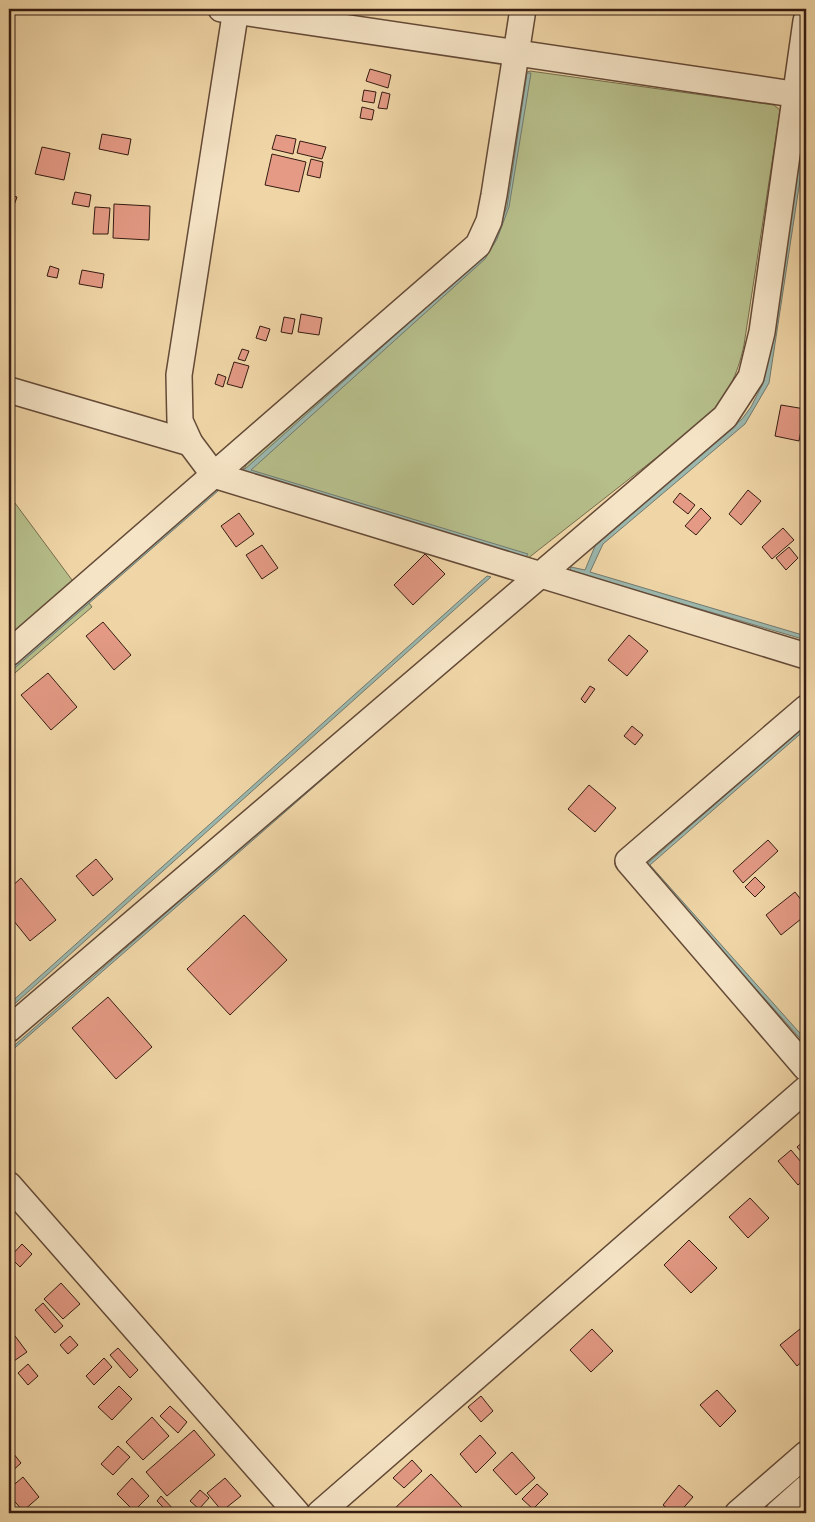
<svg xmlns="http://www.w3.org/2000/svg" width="815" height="1522" viewBox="0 0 815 1522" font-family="'EB Garamond',serif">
  <rect width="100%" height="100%" fill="#f0d6a7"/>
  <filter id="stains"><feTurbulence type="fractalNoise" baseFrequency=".004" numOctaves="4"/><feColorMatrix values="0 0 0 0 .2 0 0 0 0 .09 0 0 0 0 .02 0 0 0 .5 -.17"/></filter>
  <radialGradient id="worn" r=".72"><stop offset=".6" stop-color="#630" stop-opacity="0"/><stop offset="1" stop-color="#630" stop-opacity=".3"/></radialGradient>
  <!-- green -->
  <g fill="#b6be8a" stroke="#766d4e">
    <path d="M530,71L774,105L780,110L744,345C737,377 728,393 707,418L527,559L244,470L246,465L482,256L503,213L505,205L526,75L527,72Z"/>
    <path d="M9,495L92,607L9,678Z"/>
  </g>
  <!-- water -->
  <g fill="#9bb8ae" stroke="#727a70">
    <path d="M527,73H531L509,207L497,239L485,259L251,470L528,554L525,559L245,473L243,468L245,469L483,257L494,239L507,207Z"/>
    <path d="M806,115V141L769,383L745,424L603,544L590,572L806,636V640L570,571L571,567L585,570L595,546L742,419L751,407L764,381Z"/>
    <path d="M214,488L218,491L9,673V667Z"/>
    <path d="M487,576L491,577L9,1009V1004Z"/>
    <path d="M534,592L536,593L9,1053V1050Z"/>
    <path d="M806,725V729L650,865L806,1040V1045L647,867L649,862Z"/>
  </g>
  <!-- building -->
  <g fill="#e49a85" stroke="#351c12">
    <path d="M370,69L391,75L388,88L366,81Z"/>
    <path d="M364,90L376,92L374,103L362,101Z"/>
    <path d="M382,92L390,94L387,109L378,108Z"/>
    <path d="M362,107L374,110L372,120L360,118Z"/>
    <path d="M102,134L131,139L128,155L99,149Z"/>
    <path d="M276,135L296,139L293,154L272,149Z"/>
    <path d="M300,141L326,147L322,159L297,153Z"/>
    <path d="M42,147L70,153L64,180L35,174Z"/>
    <path d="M272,154L306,162L299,192L265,185Z"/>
    <path d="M311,159L323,162L320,178L307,175Z"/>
    <path d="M75,192L91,195L89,207L72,204Z"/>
    <path d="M9,194L17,197L9,219Z"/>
    <path d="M114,204L150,206L149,240L113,238Z"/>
    <path d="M95,207L110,208L108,234H93Z"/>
    <path d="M50,266L59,269L57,278L47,276Z"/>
    <path d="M82,270L104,274L102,288L79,284Z"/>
    <path d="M301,314L322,318L319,335L298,332Z"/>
    <path d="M284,317L295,319L292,334L281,332Z"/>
    <path d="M260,326L270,329L266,341L256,338Z"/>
    <path d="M242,349L249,351L245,361L238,359Z"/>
    <path d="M234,362L249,366L242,388L227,384Z"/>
    <path d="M218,374L226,377L223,387L215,384Z"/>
    <path d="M781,405L805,409L799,441L775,436Z"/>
    <path d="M748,490L761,501L741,525L729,514Z"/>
    <path d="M680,493L695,505L688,514L673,502Z"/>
    <path d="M701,508L711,518L696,535L685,526Z"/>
    <path d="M239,513L254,534L236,547L221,526Z"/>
    <path d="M783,528L794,540L772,559L762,547Z"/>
    <path d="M262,545L278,568L262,579L246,555Z"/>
    <path d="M789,547L798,558L786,570L776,558Z"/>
    <path d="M425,554L445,574L413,605L394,585Z"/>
    <path d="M103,622L131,655L114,670L86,636Z"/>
    <path d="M629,635L648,651L627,676L608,660Z"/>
    <path d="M48,673L77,707L51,730L21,695Z"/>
    <path d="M590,686L595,689L585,703L581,699Z"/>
    <path d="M632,726L643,735L635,745L624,736Z"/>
    <path d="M589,785L616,808L595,832L568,809Z"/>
    <path d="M768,840L778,851L743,883L733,871Z"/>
    <path d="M96,859L113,879L93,896L76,876Z"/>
    <path d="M755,877L765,887L755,897L745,887Z"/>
    <path d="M21,878L56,920L30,941L9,915V889Z"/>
    <path d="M795,892L806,906V915L781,935L766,915Z"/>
    <path d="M244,915L287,960L230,1015L187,969Z"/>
    <path d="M108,997L152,1047L116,1079L72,1028Z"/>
    <path d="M806,1139V1157L797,1147Z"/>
    <path d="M791,1150L806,1168V1178L798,1185L778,1161Z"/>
    <path d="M750,1198L769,1218L748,1238L729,1217Z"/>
    <path d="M689,1240L717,1268L691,1293L664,1265Z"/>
    <path d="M22,1244L32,1254L20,1267L10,1257Z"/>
    <path d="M61,1283L80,1304L63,1319L44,1299Z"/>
    <path d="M43,1303L63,1326L55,1333L35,1310Z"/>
    <path d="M592,1329L613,1351L591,1372L570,1350Z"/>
    <path d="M800,1329L806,1336V1358L797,1366L780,1345Z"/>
    <path d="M12,1332L27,1352L11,1363L9,1360V1334Z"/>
    <path d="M70,1336L78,1345L68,1354L60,1345Z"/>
    <path d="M118,1348L138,1370L130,1378L110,1355Z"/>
    <path d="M104,1358L112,1367L94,1385L86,1376Z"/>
    <path d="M28,1364L38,1376L28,1385L18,1373Z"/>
    <path d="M119,1386L132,1399L112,1420L98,1407Z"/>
    <path d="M717,1390L736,1411L720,1427L700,1405Z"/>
    <path d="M481,1396L493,1411L481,1422L468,1407Z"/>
    <path d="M170,1406L187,1422L178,1433L160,1416Z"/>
    <path d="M152,1417L169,1436L143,1460L126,1442Z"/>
    <path d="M194,1430L215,1455L167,1496L146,1472Z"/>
    <path d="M480,1435L496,1453L476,1473L460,1454Z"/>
    <path d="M118,1446L130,1457L113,1475L101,1464Z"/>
    <path d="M9,1448L21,1463L9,1474Z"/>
    <path d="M512,1452L535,1478L516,1495L493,1470Z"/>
    <path d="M412,1460L422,1471L404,1488L393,1478Z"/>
    <path d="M431,1474L462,1507L456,1513H397L393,1510Z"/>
    <path d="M23,1477L39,1497L23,1511L9,1495V1489Z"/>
    <path d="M132,1478L149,1496L134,1511L117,1494Z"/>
    <path d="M225,1478L241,1496L222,1511L207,1493Z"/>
    <path d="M537,1484L548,1494L533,1509L522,1499Z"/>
    <path d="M679,1485L693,1497L679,1513H673L663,1505Z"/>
    <path d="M200,1490L209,1498L199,1509L190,1501Z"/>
    <path d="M161,1496L177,1513H169L157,1501Z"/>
  </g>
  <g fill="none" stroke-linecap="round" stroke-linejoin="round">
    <defs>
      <g id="street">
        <path d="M221,9L806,96"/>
        <path d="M236,9L179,375L180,421L190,443L214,475L806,656"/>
        <path d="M9,390L190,443"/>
        <path d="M9,653L478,245L489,221L494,195L523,9"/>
        <path d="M806,708L628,861L806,1068"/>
        <path d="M9,1029L725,417L751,377L762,332L806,21"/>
        <path d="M9,1185L297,1513"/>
        <path d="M320,1513L806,1089"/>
        <path d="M738,1513L806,1454"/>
        <path d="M778,1513L806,1488"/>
      </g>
    </defs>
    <!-- street casing -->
    <use href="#street" stroke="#644a37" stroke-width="28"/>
    <!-- street -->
    <use href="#street" stroke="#f5e4c6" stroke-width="25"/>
  </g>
  <!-- margin -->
  <rect width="815" height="1522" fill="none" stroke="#f0d6a7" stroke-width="30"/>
  <rect x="10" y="10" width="795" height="1502" fill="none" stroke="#351c12" stroke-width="2.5"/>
  <rect x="15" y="15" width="785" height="1492" fill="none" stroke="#351c12"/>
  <rect width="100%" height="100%" filter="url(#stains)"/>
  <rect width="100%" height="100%" fill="url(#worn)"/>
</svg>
